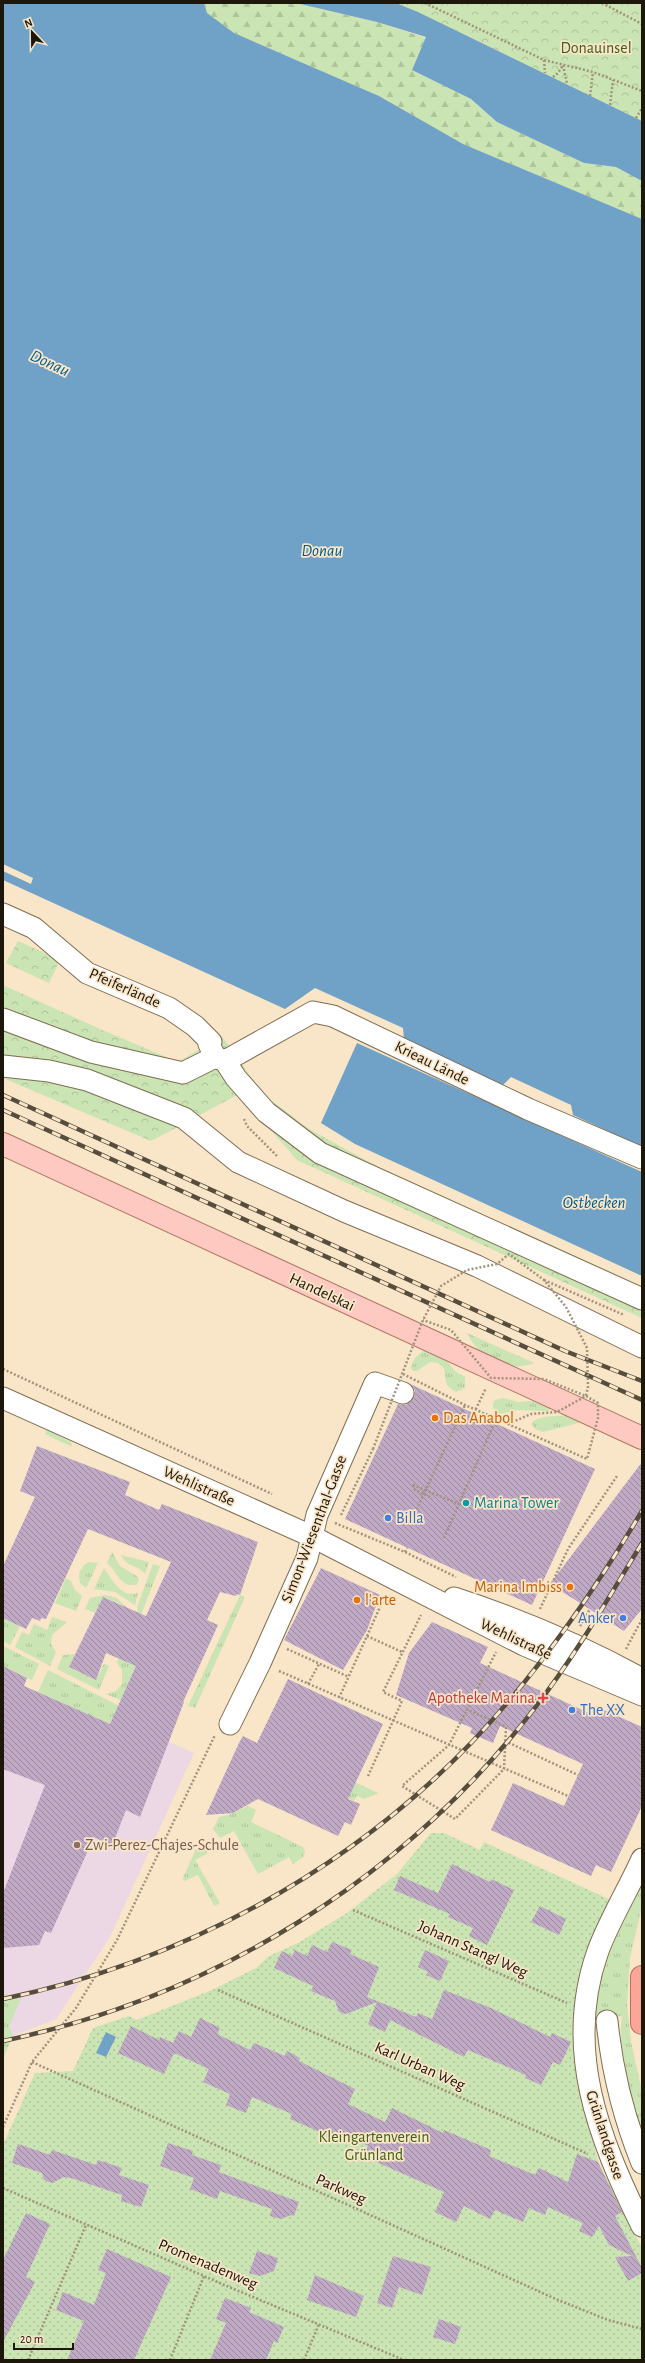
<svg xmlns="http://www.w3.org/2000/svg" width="645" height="2363" viewBox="0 0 645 2363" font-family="'Alegreya Sans',sans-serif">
  <defs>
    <pattern id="grass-tufts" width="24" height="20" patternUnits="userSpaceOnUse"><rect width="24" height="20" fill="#cae4b3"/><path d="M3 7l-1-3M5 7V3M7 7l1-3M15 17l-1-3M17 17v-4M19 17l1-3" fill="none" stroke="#adc399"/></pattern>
    <pattern id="forest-firs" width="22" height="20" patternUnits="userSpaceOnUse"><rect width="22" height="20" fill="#cae4b3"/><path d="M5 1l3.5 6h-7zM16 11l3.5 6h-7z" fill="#adc399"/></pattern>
    <pattern id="park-crowns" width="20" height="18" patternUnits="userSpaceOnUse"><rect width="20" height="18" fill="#cae4b3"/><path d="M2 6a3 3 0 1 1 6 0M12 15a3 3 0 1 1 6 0" fill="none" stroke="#adc399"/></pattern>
    <pattern id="garden-dots" width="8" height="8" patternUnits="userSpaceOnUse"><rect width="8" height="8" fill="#cae4b3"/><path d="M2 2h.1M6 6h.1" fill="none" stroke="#adc399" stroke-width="1.8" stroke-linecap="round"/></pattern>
    <pattern id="building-back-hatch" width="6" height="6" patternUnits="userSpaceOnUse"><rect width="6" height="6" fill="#bfa9c5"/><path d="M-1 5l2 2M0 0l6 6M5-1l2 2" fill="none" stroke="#9b899e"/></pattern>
  </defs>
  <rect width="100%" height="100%" fill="#f9e5c7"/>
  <!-- education -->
  <path fill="#ecd7e4" d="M24,1686L145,1742H169L194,1753L110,1937L56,2019L13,2036L3,2058V1719Z"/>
  <!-- grass -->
  <g fill="url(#grass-tufts)">
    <path d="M428,1327L436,1332L440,1352L455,1371L465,1377V1388L456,1392C444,1386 446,1380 444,1368L438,1363L430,1362L417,1371H413L411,1368L414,1359L424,1350V1330Z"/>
    <path d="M467,1333L534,1363C505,1374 480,1359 467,1333Z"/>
    <path d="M504,1398L518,1402L543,1400L552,1408L548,1411L518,1410L499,1414L493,1408V1403L495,1400Z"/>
    <path d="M572,1413L590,1420L543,1432L535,1429L532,1424L533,1421C546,1414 559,1418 572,1413Z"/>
    <path d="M47,1430L71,1442L72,1447L45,1434Z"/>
    <path d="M112,1552L120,1566L138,1577L139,1580L136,1585C118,1586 118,1572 107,1563Z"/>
    <path d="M121,1555L149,1562L145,1574C138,1564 128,1569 121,1555Z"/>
    <path d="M89,1562L98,1563L86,1588L80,1583L79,1573L84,1565Z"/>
    <path d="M153,1564L160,1566L134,1633L138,1614L137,1607Z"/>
    <path d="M104,1568C113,1580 120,1598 138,1593L135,1605L115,1592L94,1589Z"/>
    <path d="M66,1578L71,1581L75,1590L82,1596L76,1611L55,1603Z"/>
    <path d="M105,1595L117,1598L128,1609L116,1626L123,1605L103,1597L95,1613L85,1609L90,1598Z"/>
    <path d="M240,1595L245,1597L195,1708L188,1706Z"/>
    <path d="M52,1617L67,1622L52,1635L51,1644L56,1652L50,1666L15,1647L22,1632L29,1635L34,1624L47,1630Z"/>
    <path d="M3,1618L20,1626L10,1645L3,1641Z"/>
    <path d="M126,1640L147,1671L151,1713L106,1694L116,1691L122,1684V1670L117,1663Z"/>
    <path d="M3,1646L39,1664L32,1680L3,1666Z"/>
    <path d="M75,1654L69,1667L96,1680L104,1664L109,1666L99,1690L57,1669L63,1655Z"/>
    <path d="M48,1670L147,1720L139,1738L38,1692Z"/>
    <path d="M289,1752L378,1793L364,1799L357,1796L354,1801L338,1794Z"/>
    <path d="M248,1806L256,1810L251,1822L303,1847L305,1851L303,1857L293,1864L289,1857L258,1874L234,1831L220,1838L213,1829L219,1817L228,1815Z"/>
    <path d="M200,1847L205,1848L208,1853L195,1860L220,1903L214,1906L198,1875L184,1881L183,1878L196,1849Z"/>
    <path d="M642,1878V1906L630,1958L627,2004L631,2042L642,2092V2132C630,2103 617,2047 622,2016L594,2019L592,2005L608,1956Z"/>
    <path d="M3,1993L21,1999L9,2026L13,2036L3,2058Z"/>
  </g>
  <!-- forest -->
  <path fill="url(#forest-firs)" d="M204,3H296L377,22L426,38L412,70L471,99L497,122L584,163L616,167L642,181V219L463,144L379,96L234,33L207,13Z"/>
  <!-- park -->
  <g fill="url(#park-crowns)">
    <path d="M396,3H642V121L418,12Z"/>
    <path d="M18,941L60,960L49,983L6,963Z"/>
    <path d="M3,985L100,1029L178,1062L222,1036L263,1094L309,1129L382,1169L642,1286V1318L297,1160L239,1094L151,1141L3,1078Z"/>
  </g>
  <!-- garden -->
  <path fill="url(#garden-dots)" d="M431,1833H444L480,1850L484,1842L613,1901L576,2015L573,2052L598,2162L642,2248V2360H3V2145L35,2073L73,2071L93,2028L129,2016L137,2020L212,1990L256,1968L269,1956L298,1943L347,1913L397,1874Z"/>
  <!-- water -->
  <g fill="#70a2c7">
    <path d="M3,3H204L207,13L234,33L379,96L463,144L642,219V1147L573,1115L571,1105L511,1077L503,1085L404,1040L403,1028L315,988L285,1009L3,880Z"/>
    <path d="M296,3H396L418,12L642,121V181L616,167L584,163L497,122L471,99L412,70L426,37L377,22Z"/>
    <path d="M357,1043L642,1172V1276L355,1144L321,1123Z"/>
    <path d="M106,2032L116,2037L106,2057L96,2053Z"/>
  </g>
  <!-- pier -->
  <path fill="#f9e5c7" d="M3,864L33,878L31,884L3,871Z"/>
  <!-- building -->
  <g fill="url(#building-back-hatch)">
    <path d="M410,1384L595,1469L532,1605L345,1519L398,1404L406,1405L414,1397L415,1390Z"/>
    <path d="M37,1446L130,1482L125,1495L159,1510L162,1504L258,1542L240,1595L237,1594L236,1596L220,1592L207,1620L218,1625L183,1702H184L140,1817L126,1810L112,1846L94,1837L51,1933L45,1931L39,1945L3,1948V1893L45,1785L3,1769V1666L27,1678L24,1686L110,1724L136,1666L106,1653L96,1680L69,1667L103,1597L146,1616L171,1562L88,1529L46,1619L41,1618L40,1621L32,1618L26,1629L3,1618V1566L35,1497L20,1491Z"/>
    <path d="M642,1462V1609L624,1631L550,1584Z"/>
    <path d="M321,1568L380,1595L367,1630L343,1670L284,1640Z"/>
    <path d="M432,1622L488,1647L480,1663L591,1714L595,1706L642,1727V1806L611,1872L596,1865L591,1876L491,1830L513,1783L564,1806L583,1764L500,1726L493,1743L470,1733L472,1728L396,1695L409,1653Z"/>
    <path d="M288,1679L383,1724L348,1799L360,1804L351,1825L345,1822L338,1836L258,1799L233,1813L206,1815L239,1743L243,1736L257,1743Z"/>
    <path d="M452,1864L490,1882L491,1879L514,1890L487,1945L469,1936L473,1928L448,1917L450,1914L394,1890L400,1876L438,1893Z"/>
    <path d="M540,1906L566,1919L559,1935L531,1922Z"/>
    <path d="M332,1942L352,1950L350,1954L379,1967L367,1997L416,2017L418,2013L432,2019L444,1990L491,2008L550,2037L552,2033L571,2042L560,2065L553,2062L541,2085L525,2078L526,2075L468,2050L464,2057L390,2020L385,2032L368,2024L377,2002L346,2014L339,2012L335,2001L311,1991L313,1986L274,1968L282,1951L292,1956L295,1950L307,1956L312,1945L327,1952Z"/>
    <path d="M425,1950L449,1961L440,1981L426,1975L428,1972L418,1967Z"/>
    <path d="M200,2018L220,2028L217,2034L250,2050L254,2043L285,2056L287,2051L300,2058L299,2061L355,2089L348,2104L385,2122L392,2108L443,2133L444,2130L491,2150L489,2156L535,2175L539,2168L568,2182L577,2154L598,2162L622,2212L615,2216L642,2268V2273L628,2281L615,2257L632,2256L609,2245L599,2226L592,2237L579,2231L583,2223L548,2207L545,2215L529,2208L523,2222L495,2210L490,2219L464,2206L456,2222L435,2212L444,2192L363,2156L368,2146L334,2131L331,2137L290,2119L292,2114L252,2097L246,2113L226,2105L230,2094L203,2082L209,2069L174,2053L164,2074L118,2053L131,2026L159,2040L160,2037L173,2043L179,2031L191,2037Z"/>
    <path d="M168,2143L193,2151L192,2155L221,2165L219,2172L299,2202L294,2216L291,2215L281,2219L270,2216L272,2209L220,2191L217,2199L190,2189L194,2178L160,2166Z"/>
    <path d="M18,2144L50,2155L52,2150L96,2165L98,2160L122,2168L119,2175L149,2185L141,2207L121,2201L122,2195L71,2178L64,2177L52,2183L44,2180L42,2173L12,2163Z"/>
    <path d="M26,2213L50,2224L26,2277L35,2282L3,2342V2260Z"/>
    <path d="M107,2249L171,2277L134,2360H67L84,2321L56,2310L63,2292L94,2305L106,2273L98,2270Z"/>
    <path d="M257,2251L278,2258L274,2271L260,2276L249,2273Z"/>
    <path d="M393,2256L431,2267L422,2295L399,2287L392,2308L377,2303Z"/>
    <path d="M315,2275L364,2296L356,2317L307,2300Z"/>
    <path d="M225,2298L251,2308L249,2312L284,2327L277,2343L274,2341L266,2360H210L226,2323L216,2319Z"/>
    <path d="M439,2319L461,2327L455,2344L433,2337Z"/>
  </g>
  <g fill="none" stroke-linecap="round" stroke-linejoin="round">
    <defs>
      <g id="minor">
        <path d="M3,914L34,928L87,973L169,1008L195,1026L211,1042L209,1044L215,1057"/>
        <path d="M3,1019L91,1052L183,1073L215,1057L225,1061L236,1078L266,1112L320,1153L642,1299"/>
        <path d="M225,1061L313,1012L333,1016L528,1109L642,1158"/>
        <path d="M3,1066L49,1071L87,1080L184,1118L238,1162L344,1211L477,1266L642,1347"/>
        <path d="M3,1398L311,1536L524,1645L642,1695"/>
        <path d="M454,1598C519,1619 582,1646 642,1679"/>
        <path d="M230,1724L260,1663L307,1558L317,1515L375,1383L403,1393"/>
        <path d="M642,1859C628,1890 610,1919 598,1951C563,2049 599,2139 642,2226"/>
        <path d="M607,2021C612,2071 623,2116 642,2163"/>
      </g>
      <path id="major" d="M3,1144L642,1438"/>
      <path id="highway" d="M642,1977V2023"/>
    </defs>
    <!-- minor casing -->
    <use href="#minor" stroke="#7f6d52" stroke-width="23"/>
    <!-- major casing -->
    <use href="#major" stroke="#af7365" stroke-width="24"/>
    <!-- highway casing -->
    <use href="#highway" stroke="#af7365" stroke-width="24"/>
    <!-- path -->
    <g stroke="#a2937d" stroke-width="2.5" stroke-dasharray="2 2" stroke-linecap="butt">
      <path d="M425,3L544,60L593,72L642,91"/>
      <path d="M602,3L642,24"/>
      <path d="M544,60L545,73"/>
      <path d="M553,77L558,73L563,65L567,84"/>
      <path d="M590,96L593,72"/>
      <path d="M610,105L613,80"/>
      <path d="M636,118L642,108"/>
      <path d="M244,1119L247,1126L278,1157"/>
      <path d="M3,1369L272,1494"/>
      <path d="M474,1413L486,1388"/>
      <path d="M413,1485L415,1490L432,1498"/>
      <path d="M413,1485L425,1490"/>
      <path d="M341,1515L373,1449"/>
      <path d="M335,1523L405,1552L456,1577"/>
      <path d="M410,1524L465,1405"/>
      <path d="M444,1538L496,1419"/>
      <path d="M405,1552L407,1548"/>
      <path d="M540,1609L568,1549L617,1476"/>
      <path d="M580,1626L590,1609"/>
      <path d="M367,1636L402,1652"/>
      <path d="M287,1649L349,1677"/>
      <path d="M626,1649L642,1619"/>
      <path d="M279,1671L568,1796"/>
      <path d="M308,1684L319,1664"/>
      <path d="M339,1698L385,1596"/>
      <path d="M466,1709L506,1727L504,1769L455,1819L402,1786L449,1745L496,1652"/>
      <path d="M614,1714L617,1707"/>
      <path d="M505,1741L578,1775"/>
      <path d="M368,1776L402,1701L383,1692L421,1615"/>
      <path d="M353,1910L567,2003"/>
      <path d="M218,1990L588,2154"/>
      <path d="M32,2062L558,2300L608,2320L642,2329"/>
      <path d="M3,2127L32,2062L76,2008L117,1940L215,1735"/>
      <path d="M3,2188L229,2287L404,2360"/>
      <path d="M28,2360L86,2225"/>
      <path d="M170,2360L204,2276"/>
      <path d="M304,2360L319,2324"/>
    </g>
    <!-- minor -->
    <use href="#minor" stroke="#fff" stroke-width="21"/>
    <!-- major -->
    <use href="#major" stroke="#fec9c0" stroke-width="22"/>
    <!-- highway -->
    <use href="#highway" stroke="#fda596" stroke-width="22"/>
    <defs>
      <g id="rail">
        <path d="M3,1095L565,1351L642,1381"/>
        <path d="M3,1110L642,1400"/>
        <path d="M3,1999C181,1962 346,1873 472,1742C538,1673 593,1593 642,1511"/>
        <path d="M3,2041C213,1997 403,1879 534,1709C575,1656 608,1599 642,1543"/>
      </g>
    </defs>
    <!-- rail casing -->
    <use href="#rail" stroke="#574d3d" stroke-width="4.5"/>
    <!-- rail -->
    <use href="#rail" stroke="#f9e5c7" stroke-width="3" stroke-dasharray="9" stroke-linecap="butt"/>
    <!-- path-bridge -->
    <g stroke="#a2937d" stroke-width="2.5" stroke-dasharray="2 2" stroke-linecap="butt">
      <path d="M544,1280L624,1315"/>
      <path d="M403,1374L465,1405L587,1459L598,1418V1403L586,1396L557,1412L531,1414L508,1424"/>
      <path d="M373,1449L423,1320L441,1286L467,1270L497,1264L509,1254L544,1280L566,1307L587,1348L588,1387L586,1396L544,1379L491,1378L451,1330L423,1320"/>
      <path d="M425,1490L459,1504"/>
    </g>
  </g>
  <!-- markers -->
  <g fill="#e8710a" stroke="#f9e5c7" stroke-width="1.5">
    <circle cx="435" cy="1418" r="4"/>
    <circle cx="570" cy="1587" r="4"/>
    <circle cx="357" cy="1600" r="4"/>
  </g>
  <circle fill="#0f9aa8" stroke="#f9e5c7" stroke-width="1.5" cx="466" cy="1503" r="4"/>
  <g fill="#3f7fe0" stroke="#f9e5c7" stroke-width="1.5">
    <circle cx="388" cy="1518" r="4"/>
    <circle cx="623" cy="1618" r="4"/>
    <circle cx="572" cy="1710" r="4"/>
  </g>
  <path fill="#e0444e" stroke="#f9e5c7" stroke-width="1.5" d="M541 1692h4v4h4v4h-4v4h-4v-4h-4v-4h4z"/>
  <circle fill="#8d6e63" stroke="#f9e5c7" stroke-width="1.5" cx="77" cy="1845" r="4"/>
  <g text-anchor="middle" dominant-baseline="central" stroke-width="3.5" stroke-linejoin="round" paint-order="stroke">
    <!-- park labels -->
    <g font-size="16" fill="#406119" stroke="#f9e5c7">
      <text x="596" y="48">Donauinsel</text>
      <text x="374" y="2137">Kleingartenverein<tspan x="374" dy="18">Grünland</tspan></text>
    </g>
    <!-- street labels -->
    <g font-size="16" fill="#1d160b" stroke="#f9e5c7">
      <text transform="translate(125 988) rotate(24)">Pfeiferlände</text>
      <text transform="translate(432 1063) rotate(26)">Krieau Lände</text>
      <text transform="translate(322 1292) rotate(25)">Handelskai</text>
      <text transform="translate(199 1486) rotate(24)">Wehlistraße</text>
      <text transform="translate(314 1529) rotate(-69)">Simon-Wiesenthal-Gasse</text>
      <text transform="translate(516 1639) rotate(25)">Wehlistraße</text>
      <text transform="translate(473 1949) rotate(24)">Johann Stangl Weg</text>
      <text transform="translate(420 2066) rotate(24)">Karl Urban Weg</text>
      <text transform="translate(605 2135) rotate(72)">Grünlandgasse</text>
      <text transform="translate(341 2189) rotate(24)">Parkweg</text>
      <text transform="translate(208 2264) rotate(23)">Promenadenweg</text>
    </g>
    <!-- food labels -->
    <g font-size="16" fill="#c56008" stroke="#f9e5c7" text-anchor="start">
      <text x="443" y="1418">Das Anabol</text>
      <text x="562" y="1587" text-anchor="end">Marina Imbiss</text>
      <text x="365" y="1600">l'arte</text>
    </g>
    <!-- culture labels -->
    <g font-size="16" fill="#0d838f" stroke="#f9e5c7" text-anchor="start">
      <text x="474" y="1503">Marina Tower</text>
    </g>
    <!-- shop labels -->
    <g font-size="16" fill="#366cbe" stroke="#f9e5c7" text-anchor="start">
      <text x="396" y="1518">Billa</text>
      <text x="615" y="1618" text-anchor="end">Anker</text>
      <text x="580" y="1710">The XX</text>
    </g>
    <!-- health labels -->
    <g font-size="16" fill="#be3a42" stroke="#f9e5c7" text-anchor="end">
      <text x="535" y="1698">Apotheke Marina</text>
    </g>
    <!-- education labels -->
    <g font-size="16" fill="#785e54" stroke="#f9e5c7" text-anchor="start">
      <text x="85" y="1845">Zwi-Perez-Chajes-Schule</text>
    </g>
    <!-- water labels -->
    <g font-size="17" font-style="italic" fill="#005c8b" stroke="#f9e5c7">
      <text transform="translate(50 363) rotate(25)">Donau</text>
      <text x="322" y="550">Donau</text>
      <text x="594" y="1202">Ostbecken</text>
    </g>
  </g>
  <!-- border -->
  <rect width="645" height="2363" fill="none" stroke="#1d160b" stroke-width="8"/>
  <!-- north arrow -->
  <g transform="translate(32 32) rotate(338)" stroke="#f9e5c7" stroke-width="3" paint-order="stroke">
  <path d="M0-3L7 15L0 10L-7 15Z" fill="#1d160b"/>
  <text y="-6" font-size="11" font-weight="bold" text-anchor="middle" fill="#1d160b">N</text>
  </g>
  <!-- scale -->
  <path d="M14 2343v6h59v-6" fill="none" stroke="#1d160b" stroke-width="2"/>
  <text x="20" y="2343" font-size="12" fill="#1d160b" stroke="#f9e5c7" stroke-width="3" paint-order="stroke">20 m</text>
</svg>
